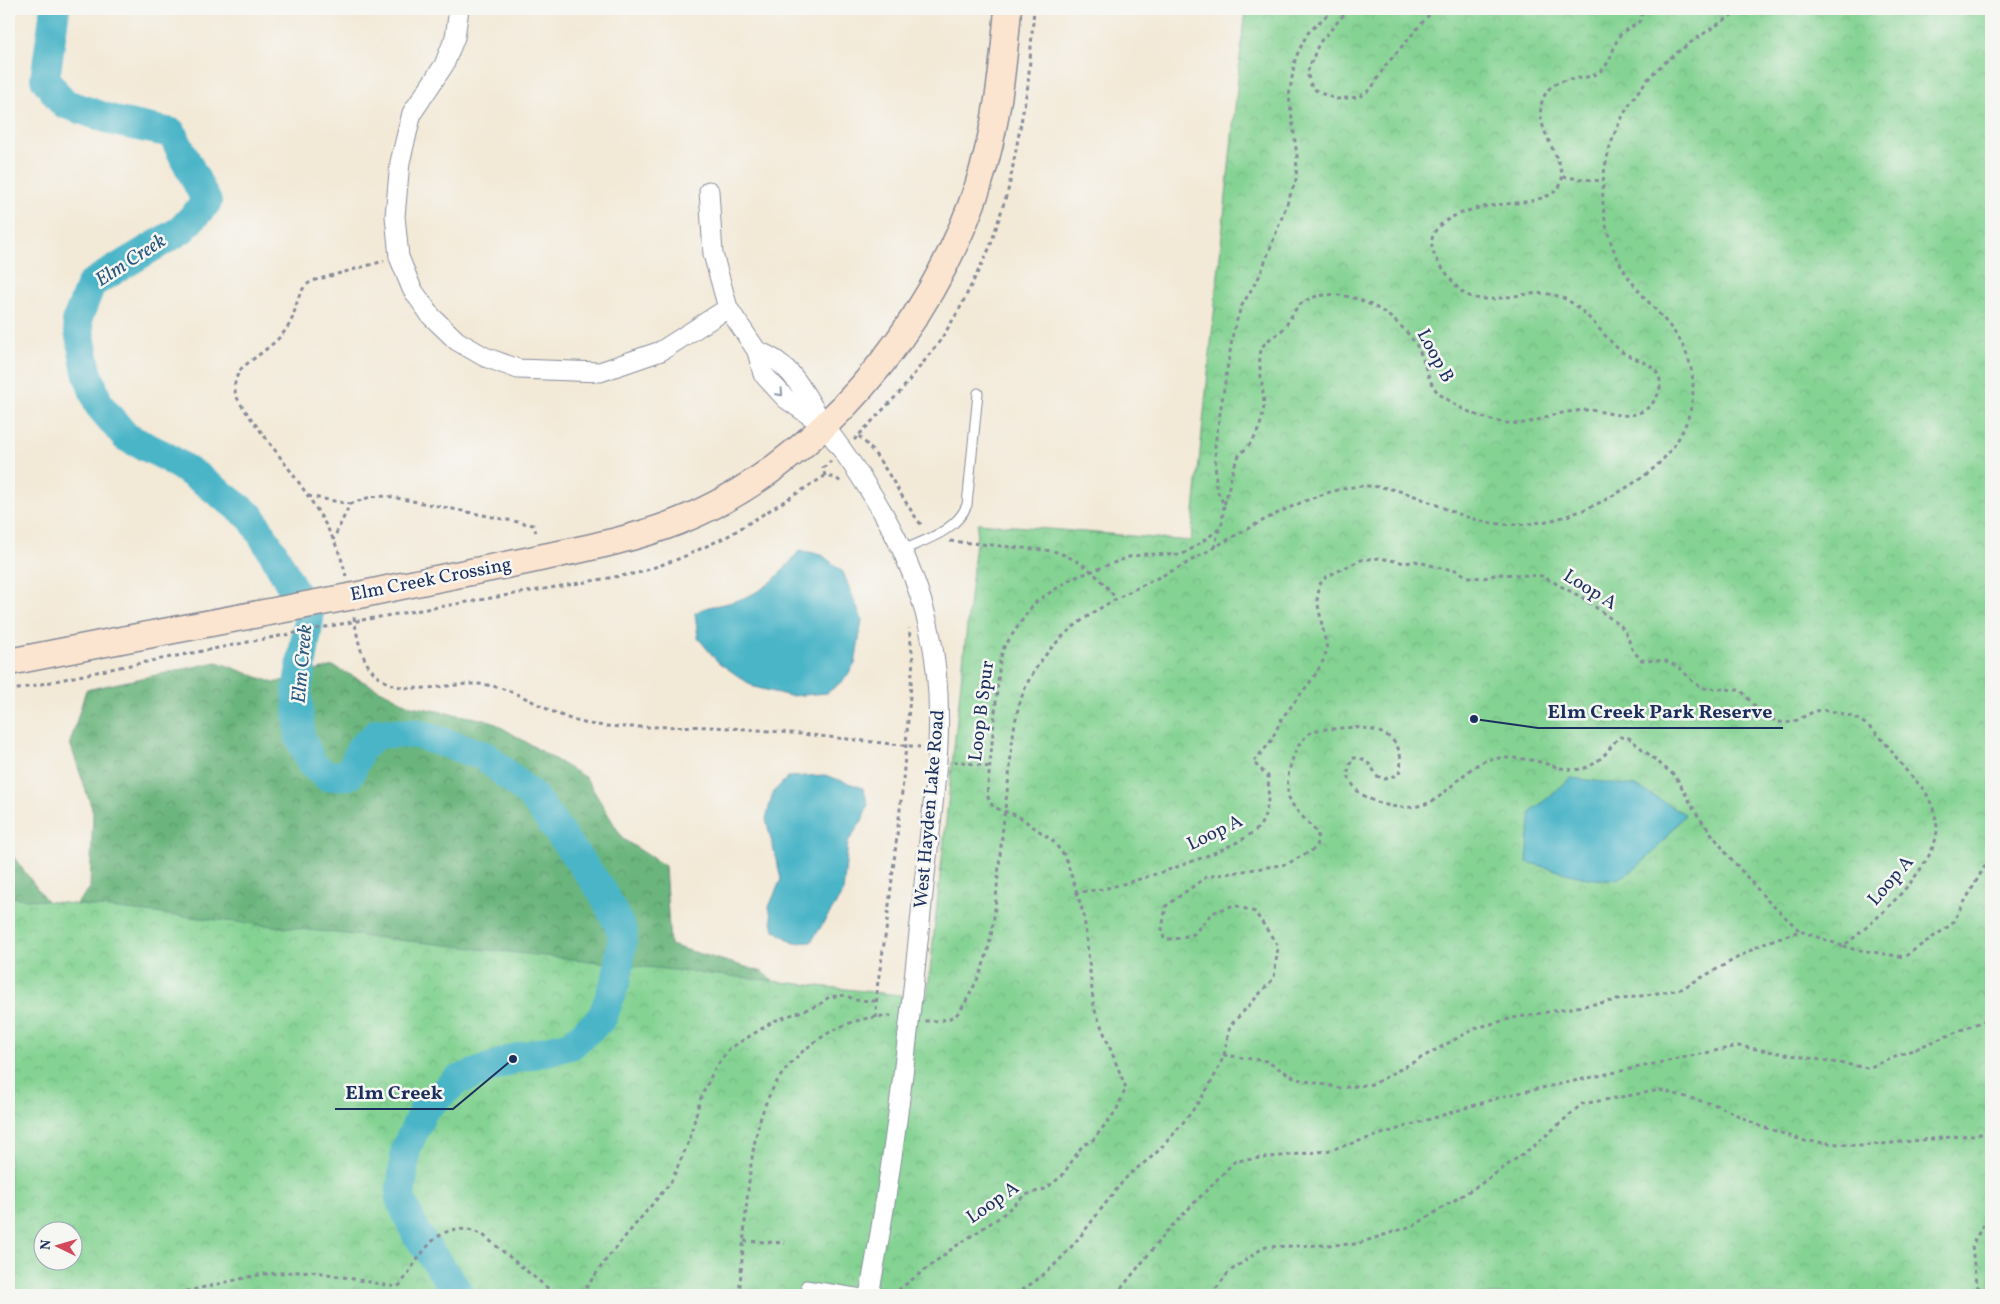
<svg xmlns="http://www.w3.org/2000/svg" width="2000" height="1304" viewBox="0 0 2000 1304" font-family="Vollkorn,serif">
  <defs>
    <pattern id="forest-crowns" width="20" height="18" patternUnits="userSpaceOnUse" patternTransform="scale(1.25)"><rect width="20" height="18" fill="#6bb57d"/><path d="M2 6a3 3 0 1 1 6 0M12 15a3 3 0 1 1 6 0" fill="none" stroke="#57946a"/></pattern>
    <pattern id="park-crowns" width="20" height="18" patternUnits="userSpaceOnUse" patternTransform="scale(1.25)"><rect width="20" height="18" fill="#84d393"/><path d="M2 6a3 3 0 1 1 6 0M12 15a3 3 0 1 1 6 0" fill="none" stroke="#71b581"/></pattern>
  </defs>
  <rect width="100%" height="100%" fill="#f6f6f2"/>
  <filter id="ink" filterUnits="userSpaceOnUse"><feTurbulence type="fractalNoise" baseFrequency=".02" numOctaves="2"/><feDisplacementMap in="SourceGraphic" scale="10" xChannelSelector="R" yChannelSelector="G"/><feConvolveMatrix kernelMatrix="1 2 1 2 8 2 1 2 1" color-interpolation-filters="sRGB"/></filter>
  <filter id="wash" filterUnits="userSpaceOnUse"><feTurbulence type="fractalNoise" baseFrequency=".0096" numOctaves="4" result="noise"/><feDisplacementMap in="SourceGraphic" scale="20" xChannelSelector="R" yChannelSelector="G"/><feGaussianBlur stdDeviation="1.12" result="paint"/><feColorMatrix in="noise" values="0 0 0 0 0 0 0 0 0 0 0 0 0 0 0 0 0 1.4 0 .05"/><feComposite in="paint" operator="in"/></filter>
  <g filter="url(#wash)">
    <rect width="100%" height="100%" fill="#f3e9d7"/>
    <!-- forest -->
    <path fill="url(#forest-crowns)" stroke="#43726e" d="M217,662L274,683L333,666L411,706L491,721L586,778L623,839L665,866L670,945L763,972L805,1010L9,991V851L62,921L90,888L93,812L70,743L86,690Z"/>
    <!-- park -->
    <path fill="url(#park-crowns)" stroke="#508178" fill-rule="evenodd" d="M1245,9H1991V1295H9V897L927,998L978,523L1191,541ZM42,1232H72V1262H42Z"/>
    <!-- water -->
    <g fill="#4bb5c8" stroke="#337293">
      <path d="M800,550L822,555L843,572L862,620L855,664L844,680L827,693L790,696L754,687L718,662L698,638L695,613C707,605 719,606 732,602C767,591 778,577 800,550Z"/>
      <path d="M825,775L863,788L868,804L863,819L848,842L843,893L811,942L794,943L774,930L769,907L781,879L766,819L773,792L788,777Z"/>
      <path d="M1571,778L1636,786L1685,814C1669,834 1635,881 1607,880C1581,879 1552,869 1527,862L1531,812Z"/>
    </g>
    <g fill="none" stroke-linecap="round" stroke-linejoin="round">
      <!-- river -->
      <path stroke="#4bb5c8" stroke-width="30" d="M55,9L45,79L63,103L118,122L172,133L207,202L181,230L91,284L77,320L87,372L99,405L126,437L163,455L201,479L251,517L275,556L309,619L297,690L300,737L312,764L327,776L349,775L361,748L378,733L417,734L485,756L533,797L602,891L623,933L617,978L602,1018L571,1045L513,1059L456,1081L424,1109L406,1148L400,1198L416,1233L460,1295"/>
    </g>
  </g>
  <g filter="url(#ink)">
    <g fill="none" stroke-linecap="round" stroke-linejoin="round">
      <defs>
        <g id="service">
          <path d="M903,550C927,539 956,531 967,505L978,393"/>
          <path d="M806,1285L869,1295"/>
        </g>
        <g id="minor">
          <path d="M459,9L455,37L444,65L412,113L400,162L395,216L399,257L412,289L431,316L457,341L485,357L518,369L600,372L661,351L728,308"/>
          <path d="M709,191L713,254L728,308L757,351L763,374L786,399L819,422"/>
          <path d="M757,351C797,364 806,401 829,432C874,492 912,554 929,628C949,713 933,799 924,884C910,1022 895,1159 869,1295"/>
        </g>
        <g id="secondary">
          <path d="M359,595C414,583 470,572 526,561C577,550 628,541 677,522C817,467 931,327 978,186C997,128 1003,69 1008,9"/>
          <path d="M9,662L116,641"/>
        </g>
      </defs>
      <!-- service casing -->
      <use href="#service" stroke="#878c9a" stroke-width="11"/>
      <!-- minor casing -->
      <use href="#minor" stroke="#878c9a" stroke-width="21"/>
      <!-- secondary casing -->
      <use href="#secondary" stroke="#878c9a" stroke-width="29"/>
      <!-- path -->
      <g stroke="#878c9a" stroke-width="3" stroke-dasharray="4 4" stroke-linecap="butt">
        <path d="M1333,9L1307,34L1295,59L1289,96L1297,156L1296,180L1260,275L1241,307L1233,333L1215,444L1216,488L1224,505C1229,490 1231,473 1237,459C1240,453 1246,449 1250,444C1257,436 1261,424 1263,413C1267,394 1254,361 1263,346C1268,338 1277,336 1283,329C1291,320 1293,309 1303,302C1341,280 1394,311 1415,343C1426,358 1426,385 1442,396C1464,412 1496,426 1524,423C1535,422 1546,416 1557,414C1567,412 1580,410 1590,410C1608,412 1626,420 1643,411C1654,405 1664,389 1659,377C1654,362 1633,360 1621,351C1599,333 1583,302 1554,295C1527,288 1490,307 1467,295C1458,291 1450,278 1444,270C1405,223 1468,207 1506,204C1626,195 1510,135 1549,89C1561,75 1585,82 1599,72C1615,61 1612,41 1623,32C1633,24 1645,25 1641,9"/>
        <path d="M1349,9L1319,43L1307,73L1312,88L1325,95L1337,99L1359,97L1371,89L1385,66L1434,9"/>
        <path d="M1563,177L1602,181"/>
        <path d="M859,436C886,462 900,498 923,527"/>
        <path d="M854,440L900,392L940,341L959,310L990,247L1009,187L1028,85L1034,9"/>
        <path d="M825,476L823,468L831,461"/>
        <path d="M308,496L350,504L333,540"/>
        <path d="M350,504L370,497L387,496L533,525L536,532"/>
        <path d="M950,541L1053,551C1080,559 1100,576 1116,599"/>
        <path d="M1214,548L1219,530"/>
        <path d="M346,577C336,520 273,451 240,403C232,390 233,380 242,368C257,355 283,340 291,321C298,306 296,290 312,281L384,261"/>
        <path d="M354,617C358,642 362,669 386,682C416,697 455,680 487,685C524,691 553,718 589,724C630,730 669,725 710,727C780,730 850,740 920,747"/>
        <path d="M362,620L638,573L681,558L728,536L825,476L836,478L842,483"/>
        <path d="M9,691L120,667"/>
        <path d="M954,763L958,761L989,767"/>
        <path d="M1077,893L1065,856L1052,840L1018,816L993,807L987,795L1000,660L1004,647L1029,610L1037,601L1071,579L1129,557L1146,554L1180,555L1187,552L1217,531L1222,523L1224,505"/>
        <path d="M1843,946L1853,949L1904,957L1952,924L1991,855"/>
        <path d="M876,1018L877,988L886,931L902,792L913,660L909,628"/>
        <path d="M925,1021C935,1021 949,1021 957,1014C964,1007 969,995 974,986C994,949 995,906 999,866C1002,833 1006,800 1010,768C1012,738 1015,707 1029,680C1042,656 1062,634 1084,619C1113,598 1146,584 1178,568C1227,541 1311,487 1365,486C1403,486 1432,505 1467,517C1530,538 1593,512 1644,476C1688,444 1709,388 1679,339C1664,316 1642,298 1627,275C1587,213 1599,140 1644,84C1669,53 1709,31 1741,9"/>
        <path d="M1224,1055L1230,1026L1274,978L1278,946L1255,912L1234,905L1212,913L1194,934L1175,939H1164L1162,930L1166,906L1206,877L1287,864L1316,848L1318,834C1311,825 1295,810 1291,802C1286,794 1287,777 1290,768C1293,755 1300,737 1314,731C1319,729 1327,729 1333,729C1365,724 1410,730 1399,774L1385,779L1377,776C1370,764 1366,757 1352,758L1347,775C1351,781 1355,790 1360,793C1380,808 1414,813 1436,799C1451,789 1471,763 1491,759C1503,757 1524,758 1536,761C1560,767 1578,778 1600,759C1608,753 1612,743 1620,737L1629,738L1676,777L1698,816L1727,854L1767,900L1800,931"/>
        <path d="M744,1241L785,1243"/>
        <path d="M170,1295L262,1274L311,1271L396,1287L400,1285C423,1254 438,1214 483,1235L556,1295"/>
        <path d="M581,1295L608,1257L671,1182L689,1141L700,1100L714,1070L729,1049L774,1021L819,1005L829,997L846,995L854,1000L877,1001"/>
        <path d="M739,1295C742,1264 744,1232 747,1200C754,1133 760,1077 822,1037C843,1023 869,1015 894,1016"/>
        <path d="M892,1295L953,1248L1000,1217L1025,1195L1045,1189L1062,1176L1082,1146L1093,1140L1116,1111L1126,1088L1094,1008L1084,916L1077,893C1087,890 1097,891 1107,888C1134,882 1249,847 1261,824C1269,808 1269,793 1268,776L1253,762L1270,743L1282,718L1314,677L1324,659L1327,649L1317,600L1320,584L1326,577L1361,560L1379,558L1406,563L1415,561L1441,568L1456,570L1468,577L1484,578L1498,574L1542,576L1583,598L1621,626L1627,635L1632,649L1641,660L1666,661L1680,668L1694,683L1704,688L1741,690C1750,701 1760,714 1774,720C1792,728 1801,716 1816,711C1825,709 1842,713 1850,716C1876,726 1888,747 1904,768C1912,778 1926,789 1930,801C1934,810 1937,820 1937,830C1936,867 1872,925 1843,946L1800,931L1764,943L1681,989L1513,1018L1476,1028L1373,1084L1340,1088L1297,1079L1266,1061L1224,1055C1211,1090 1183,1125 1157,1152C1147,1162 1134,1169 1125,1179C1090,1220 1062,1272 1011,1295"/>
        <path d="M1116,1295L1167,1231L1235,1161L1327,1151L1504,1096L1738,1046L1868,1068L1991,1018"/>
        <path d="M1211,1295L1229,1272L1264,1247L1356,1244L1415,1225L1482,1183L1534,1146L1582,1104L1660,1090L1716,1105L1760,1126L1805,1141L1862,1146L1991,1133"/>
        <path d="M1984,1295L1976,1284L1972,1245L1991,1211"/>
      </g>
      <!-- service -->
      <use href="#service" stroke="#fff" stroke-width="9"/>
      <!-- minor -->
      <use href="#minor" stroke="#fff" stroke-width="19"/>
      <!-- secondary -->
      <use href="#secondary" stroke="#fce5d0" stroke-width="26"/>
      <defs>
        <path id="secondary-bridge" d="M116,641L359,595"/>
      </defs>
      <!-- secondary-bridge casing -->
      <use href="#secondary-bridge" stroke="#878c9a" stroke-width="29" stroke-linecap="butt"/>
      <!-- path-bridge -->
      <path stroke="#878c9a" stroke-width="3" stroke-dasharray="4 4" stroke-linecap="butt" d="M120,667L362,620"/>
      <!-- secondary-bridge -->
      <use href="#secondary-bridge" stroke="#fce5d0" stroke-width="26"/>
    </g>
    <!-- one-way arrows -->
    <defs><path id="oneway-chevron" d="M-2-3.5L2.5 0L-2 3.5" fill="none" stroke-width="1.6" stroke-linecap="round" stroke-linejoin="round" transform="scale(1.25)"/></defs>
    <use stroke="#8d97ae" href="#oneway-chevron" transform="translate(780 393) rotate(48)"/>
  </g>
  <g text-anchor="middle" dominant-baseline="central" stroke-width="5" stroke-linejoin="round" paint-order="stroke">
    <!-- street labels -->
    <g font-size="19" fill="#1b2f5e" stroke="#f6f6f2">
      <text transform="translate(1435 356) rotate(62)">Loop B</text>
      <text transform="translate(431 580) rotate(-11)">Elm Creek Crossing</text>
      <text transform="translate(1590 590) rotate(32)">Loop A</text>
      <text transform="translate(982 711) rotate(-83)">Loop B Spur</text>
      <text transform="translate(930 809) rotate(-85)">West Hayden Lake Road</text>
      <text transform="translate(1215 833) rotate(-26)">Loop A</text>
      <text transform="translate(1891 881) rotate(-49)">Loop A</text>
      <text transform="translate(993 1203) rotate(-35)">Loop A</text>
    </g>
    <!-- water labels -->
    <g font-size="20" font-style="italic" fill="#29577e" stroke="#f6f6f2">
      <text transform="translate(131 261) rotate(-33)">Elm Creek</text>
      <text transform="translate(303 664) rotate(-85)">Elm Creek</text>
    </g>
  </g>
  <!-- callouts -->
  <path fill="none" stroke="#1b2f5e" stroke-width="2" d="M1474 719L1538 728H1783M513 1059L453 1109H335"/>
  <g fill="#1b2f5e" stroke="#f6f6f2" stroke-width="2">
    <circle cx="1474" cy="719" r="5"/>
    <circle cx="513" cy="1059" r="5"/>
  </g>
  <g font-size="20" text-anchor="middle" font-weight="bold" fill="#1b2f5e" stroke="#f6f6f2" stroke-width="5" stroke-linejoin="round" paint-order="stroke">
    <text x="1660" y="718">Elm Creek Park Reserve</text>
    <text x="394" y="1099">Elm Creek</text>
  </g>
  <!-- margin -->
  <rect width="2000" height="1304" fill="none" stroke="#f6f6f2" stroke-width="30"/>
  <!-- north arrow -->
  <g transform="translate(58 1246) rotate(275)"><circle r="24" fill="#f6f6f2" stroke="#9ea6b7"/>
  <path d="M0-4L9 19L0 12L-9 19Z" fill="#d1495b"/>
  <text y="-8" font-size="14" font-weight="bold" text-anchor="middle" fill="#1b2f5e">N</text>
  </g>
</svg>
